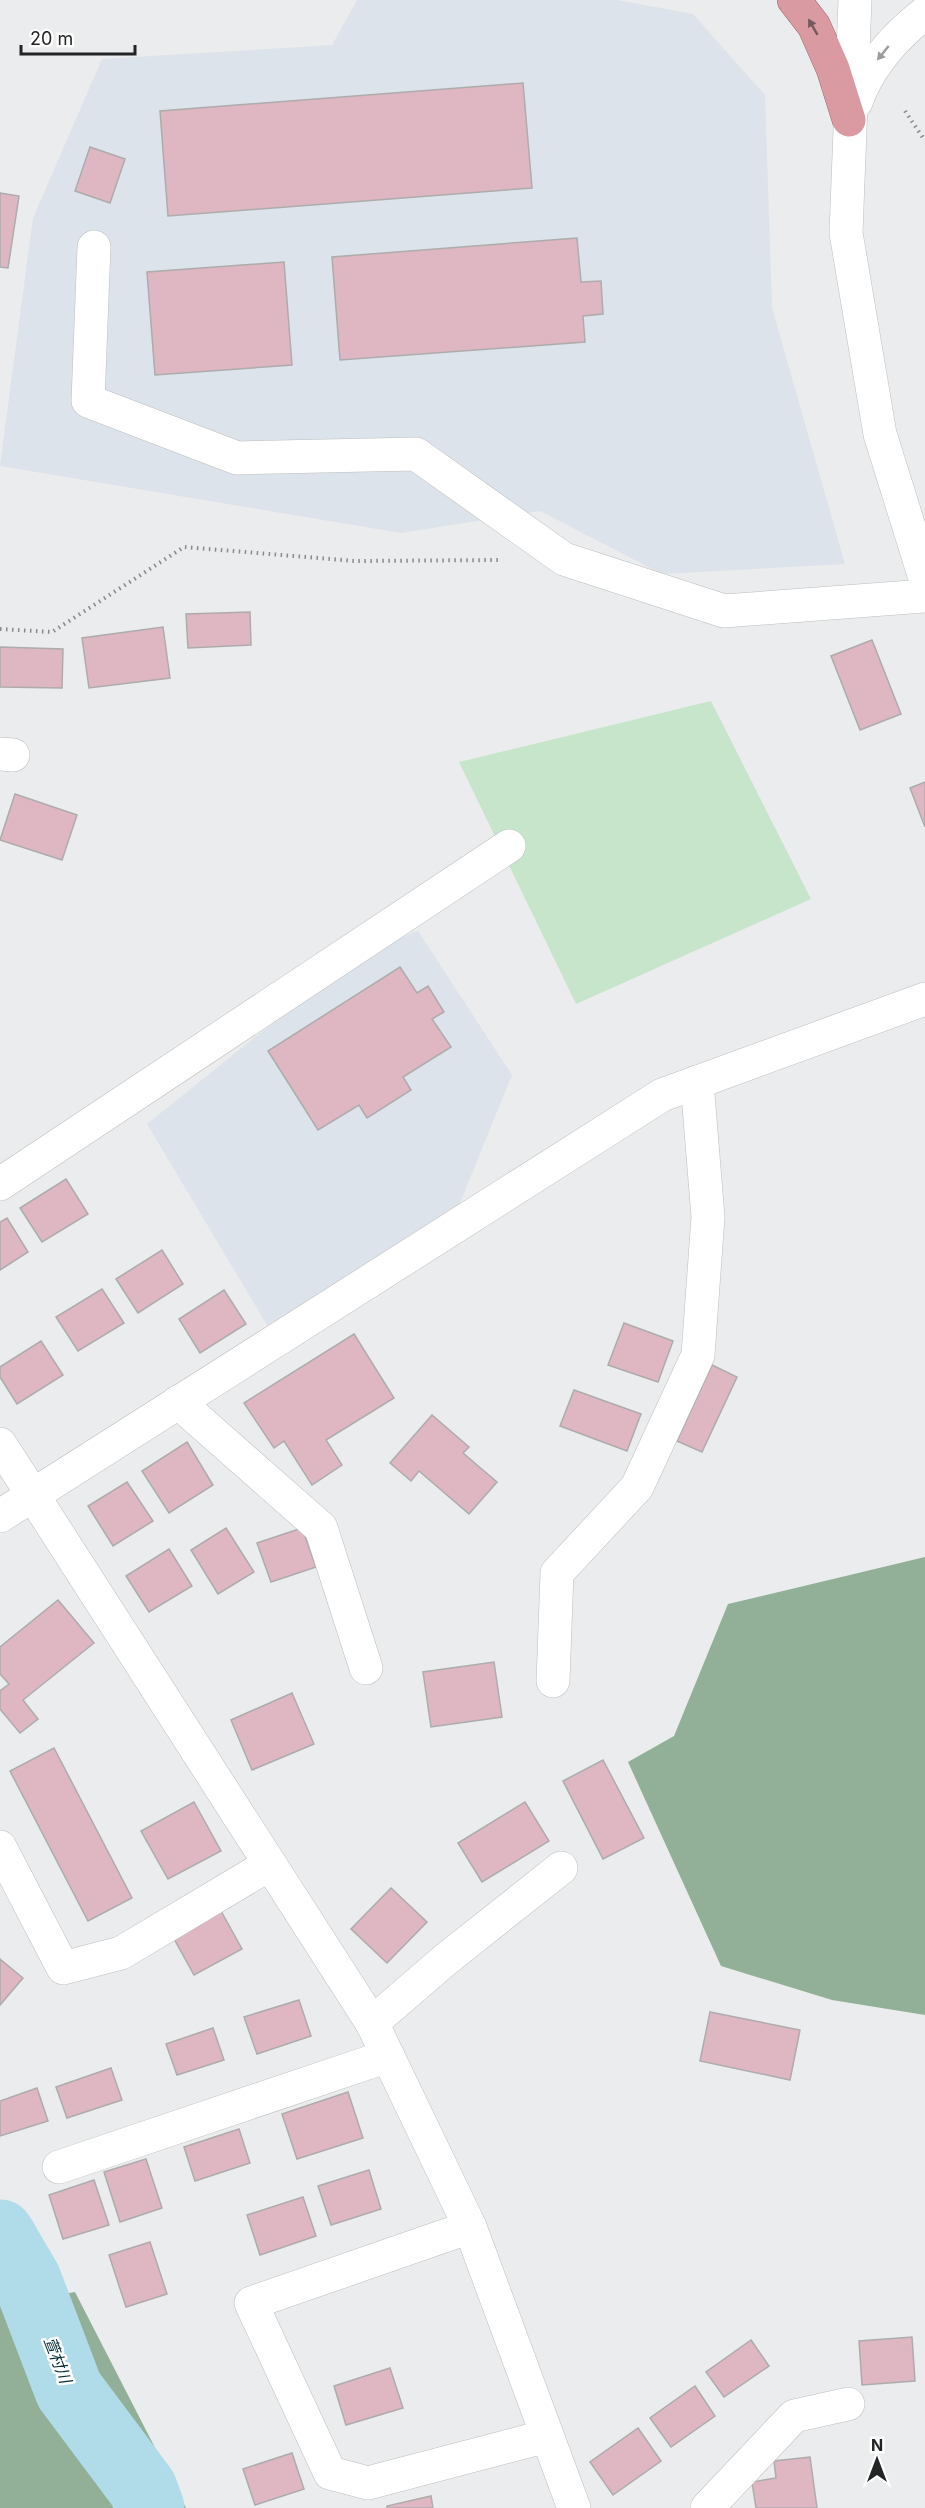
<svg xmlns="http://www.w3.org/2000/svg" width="925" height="2508" viewBox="0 0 925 2508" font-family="Inter,'Noto Sans JP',sans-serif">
  <rect width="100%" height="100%" fill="#ebeced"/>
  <!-- built -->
  <g fill="#dce3ea">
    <path d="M357,0H617L693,14L765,95L772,308L845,564L662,574L540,511L401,533L0,466L33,218L102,59L332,45Z"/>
    <path d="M418,931L512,1075L455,1215L267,1325L147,1124L359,954Z"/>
  </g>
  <!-- green -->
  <path fill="#c7e5cb" d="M711,701L811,899L576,1004L459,762Z"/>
  <!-- forest -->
  <g fill="#92b097">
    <path d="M925,1557V2015L832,2000L721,1966L628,1762L674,1736L728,1604Z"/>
    <path d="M0,2208L46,2297L75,2292L186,2508H0Z"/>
  </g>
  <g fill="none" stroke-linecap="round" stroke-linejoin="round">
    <!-- river -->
    <path stroke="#b0dbe9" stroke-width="69" d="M0,2234L27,2280L69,2390L143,2489L150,2508"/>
  </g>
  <!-- building -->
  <g fill="#deb7c3" stroke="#adabac" stroke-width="1.5">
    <path d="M523,83L532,188L168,216L160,111Z"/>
    <path d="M90,147L125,159L110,203L75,191Z"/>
    <path d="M0,193L19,196L8,268L0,267Z"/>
    <path d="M577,238L581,282L601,281L603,314L583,316L585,342L340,360L332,257Z"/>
    <path d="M284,262L292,365L155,375L147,272Z"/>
    <path d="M250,612L251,645L188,648L186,614Z"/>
    <path d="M163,627L170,678L89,688L82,638Z"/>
    <path d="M872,640L901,714L860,730L831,656Z"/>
    <path d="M0,647L63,649L62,688L0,687Z"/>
    <path d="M925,782V827L910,788Z"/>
    <path d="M15,794L77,815L62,860L0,840Z"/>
    <path d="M400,967L417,993L428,986L444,1012L432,1019L451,1047L403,1077L411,1090L367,1118L359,1105L318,1130L268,1051Z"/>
    <path d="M66,1179L88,1214L42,1242L20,1208Z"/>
    <path d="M7,1218L28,1252L0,1270V1222Z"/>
    <path d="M162,1250L183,1284L138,1313L116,1279Z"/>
    <path d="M102,1289L124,1323L78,1351L56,1317Z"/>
    <path d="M224,1290L246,1324L200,1353L179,1319Z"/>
    <path d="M624,1323L673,1341L658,1382L608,1365Z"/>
    <path d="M354,1334L394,1398L326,1440L342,1465L312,1485L284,1441L274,1448L244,1403Z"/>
    <path d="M41,1341L63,1375L17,1404L0,1377V1367Z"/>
    <path d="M712,1365L737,1377L702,1452L677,1441Z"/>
    <path d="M574,1390L641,1414L627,1451L560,1426Z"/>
    <path d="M432,1415L469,1447L463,1453L497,1482L469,1514L419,1471L411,1481L390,1463Z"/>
    <path d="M187,1442L213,1485L169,1513L142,1471Z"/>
    <path d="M127,1482L153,1521L113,1546L88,1506Z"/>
    <path d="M226,1528L254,1572L218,1594L191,1550Z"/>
    <path d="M302,1528L316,1567L271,1582L257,1543Z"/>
    <path d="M169,1549L192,1586L149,1612L126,1576Z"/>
    <path d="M58,1600L94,1643L23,1700L38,1719L20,1733L0,1709V1691L9,1684L0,1674V1647Z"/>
    <path d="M494,1662L502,1717L431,1727L423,1672Z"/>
    <path d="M292,1693L314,1744L252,1770L231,1720Z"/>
    <path d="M54,1748L132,1898L88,1921L10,1771Z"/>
    <path d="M603,1760L644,1838L603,1859L563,1781Z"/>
    <path d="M194,1802L221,1851L168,1879L141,1831Z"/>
    <path d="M525,1802L549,1841L482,1882L458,1843Z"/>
    <path d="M391,1888L427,1922L387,1963L351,1929Z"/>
    <path d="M221,1911L242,1949L194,1975L173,1937Z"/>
    <path d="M0,1959L23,1978L0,2005Z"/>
    <path d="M299,2000L311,2036L257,2054L244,2017Z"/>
    <path d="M710,2012L800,2030L790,2080L700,2061Z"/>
    <path d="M213,2028L224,2060L177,2075L166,2044Z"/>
    <path d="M111,2068L122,2100L67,2118L56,2087Z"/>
    <path d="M37,2088L48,2121L0,2136V2101Z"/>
    <path d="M348,2092L363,2138L297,2159L282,2114Z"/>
    <path d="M239,2129L250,2163L195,2181L184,2147Z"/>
    <path d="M146,2159L162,2208L120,2222L104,2172Z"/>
    <path d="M369,2170L381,2209L331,2225L318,2186Z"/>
    <path d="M94,2180L109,2225L63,2239L49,2195Z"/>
    <path d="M303,2197L316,2236L260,2255L247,2215Z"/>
    <path d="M150,2242L167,2294L126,2307L109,2255Z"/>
    <path d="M912,2337L915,2381L862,2385L859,2341Z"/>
    <path d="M751,2340L769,2366L724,2397L706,2372Z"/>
    <path d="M390,2368L403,2408L346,2425L334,2386Z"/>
    <path d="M695,2386L715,2416L671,2447L650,2418Z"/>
    <path d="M638,2428L661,2461L613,2495L590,2462Z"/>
    <path d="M292,2453L304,2489L255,2505L243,2469Z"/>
    <path d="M810,2457L817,2508H756L752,2482L776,2478L774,2461Z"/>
    <path d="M431,2496L433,2508H387V2506Z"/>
  </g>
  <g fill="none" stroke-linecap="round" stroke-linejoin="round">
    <defs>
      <g id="minor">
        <path d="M94,247L88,401L237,458L416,454L564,559L724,611L925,596"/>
        <path d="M0,754L13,755"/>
        <path d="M0,1184L509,846"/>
        <path d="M178,1402L321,1528L366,1668"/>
        <path d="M0,1516L662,1095L925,999"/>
        <path d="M553,1681L557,1573L637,1487L698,1355L708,1217L697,1082"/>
        <path d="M0,1847L63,1968L121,1953L270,1864"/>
        <path d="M372,2023L445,1960L561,1868"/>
        <path d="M59,2167L388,2056"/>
        <path d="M470,2227L251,2303L330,2473L368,2483L547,2436"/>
        <path d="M707,2508L794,2416L848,2404"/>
      </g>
      <g id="tertiary">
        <path d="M855,0L846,233L880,434L925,578"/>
        <path d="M856,102C869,65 894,37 925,13"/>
        <path d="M0,1444L372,2023L470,2227L574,2508"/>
      </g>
      <path id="trunk" d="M794,0L814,26L833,69L849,120"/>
    </defs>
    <!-- minor casing -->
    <use href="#minor" stroke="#bdbebf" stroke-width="34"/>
    <!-- tertiary casing -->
    <use href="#tertiary" stroke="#bdbebf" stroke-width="34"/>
    <!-- trunk casing -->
    <use href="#trunk" stroke="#946066" stroke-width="34"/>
    <!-- path -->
    <g stroke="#888989" stroke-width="4" stroke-dasharray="1.5 4.5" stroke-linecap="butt">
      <path d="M905,111L925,141"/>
      <path d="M0,629L52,632L184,547L355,561L501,560"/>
    </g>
    <!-- minor -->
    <use href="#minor" stroke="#fff" stroke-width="33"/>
    <!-- tertiary -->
    <use href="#tertiary" stroke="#fff" stroke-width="33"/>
    <!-- trunk -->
    <use href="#trunk" stroke="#da9aa2" stroke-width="33"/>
  </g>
  <!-- one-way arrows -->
  <defs><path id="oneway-solid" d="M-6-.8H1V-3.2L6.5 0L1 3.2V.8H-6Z" transform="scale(1.5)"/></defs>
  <use fill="#75595d" href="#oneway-solid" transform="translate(813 27) rotate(-120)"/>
  <use fill="#9c9c9c" href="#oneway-solid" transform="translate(883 53) rotate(129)"/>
  <g text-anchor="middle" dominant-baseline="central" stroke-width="5" stroke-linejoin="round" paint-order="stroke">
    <!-- water labels -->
    <g font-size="16" font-style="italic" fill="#08303b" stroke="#fff">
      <text transform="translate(58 2360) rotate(69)">萱村川</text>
    </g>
  </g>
  <!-- north arrow -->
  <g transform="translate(877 2460)" stroke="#ffffff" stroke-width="4.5" paint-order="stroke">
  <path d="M0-4.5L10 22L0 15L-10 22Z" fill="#232424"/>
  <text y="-9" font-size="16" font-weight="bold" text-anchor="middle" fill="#232424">N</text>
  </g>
  <!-- scale -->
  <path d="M21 45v9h114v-9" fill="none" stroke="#232424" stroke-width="3"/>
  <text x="30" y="45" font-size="18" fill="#232424" stroke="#ffffff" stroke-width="4.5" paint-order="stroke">20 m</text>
</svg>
